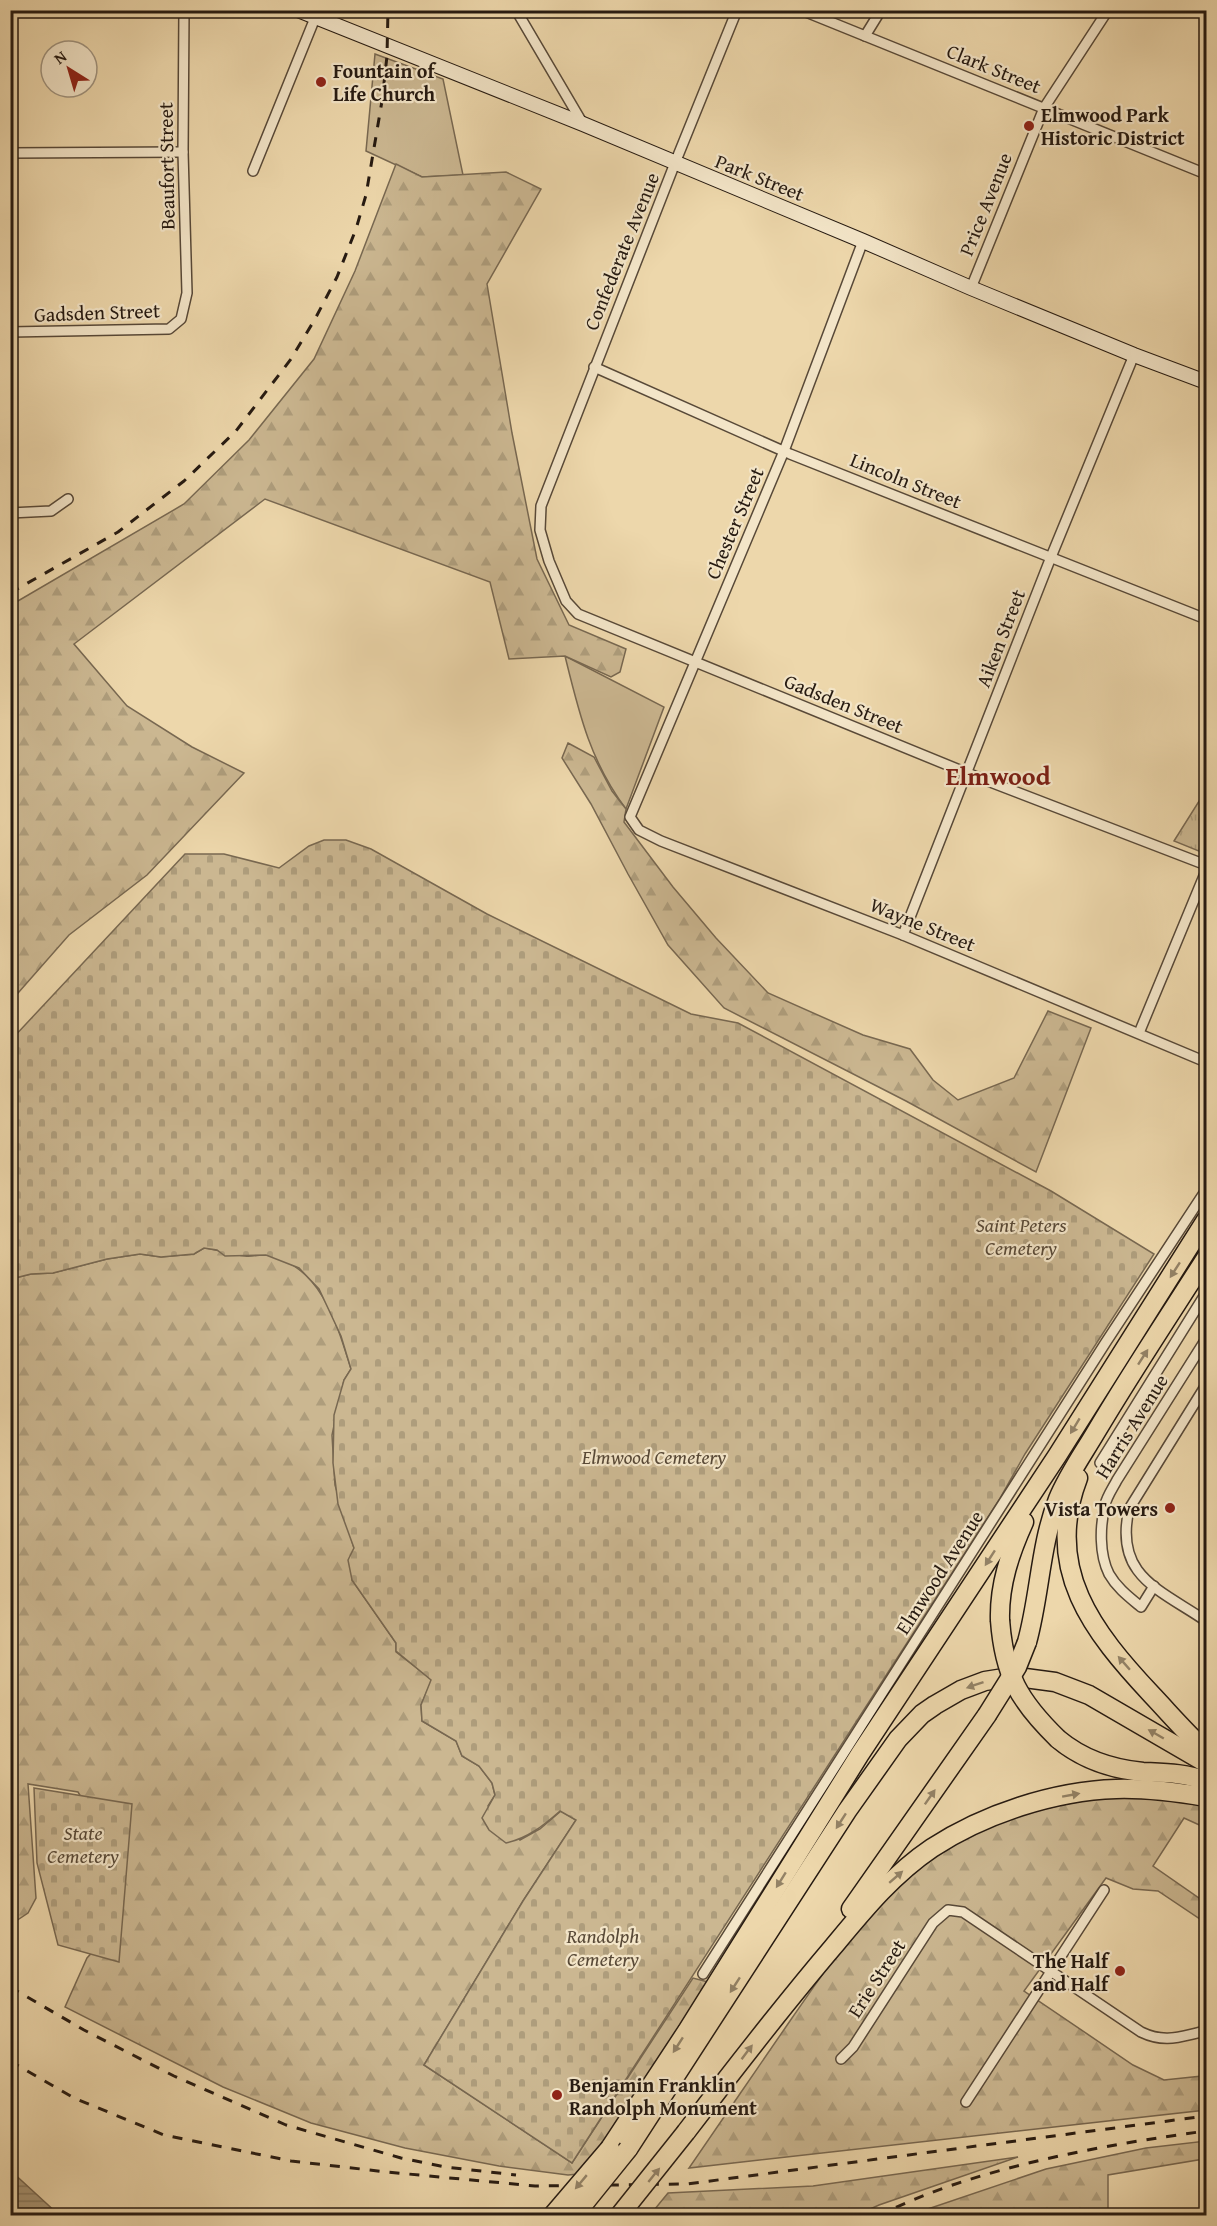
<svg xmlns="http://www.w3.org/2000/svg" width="1217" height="2226" viewBox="0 0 1217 2226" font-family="'Gentium Book Plus',serif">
  <defs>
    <pattern id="forest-firs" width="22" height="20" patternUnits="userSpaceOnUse" patternTransform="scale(1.5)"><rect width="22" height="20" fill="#cbb791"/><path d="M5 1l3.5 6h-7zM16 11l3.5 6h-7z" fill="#ae9d7c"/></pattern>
    <pattern id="cemetery-stones" width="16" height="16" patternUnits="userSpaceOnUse" patternTransform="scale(1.5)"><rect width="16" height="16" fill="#cbb791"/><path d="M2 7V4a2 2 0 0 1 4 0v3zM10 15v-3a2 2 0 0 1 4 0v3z" fill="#ae9d7c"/></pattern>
    <pattern id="park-tufts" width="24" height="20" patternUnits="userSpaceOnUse" patternTransform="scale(1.5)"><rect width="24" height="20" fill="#cbb791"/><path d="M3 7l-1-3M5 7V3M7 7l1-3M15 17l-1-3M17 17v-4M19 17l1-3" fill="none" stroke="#ae9d7c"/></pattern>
    <pattern id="water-rules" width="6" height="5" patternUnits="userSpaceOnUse" patternTransform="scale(1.5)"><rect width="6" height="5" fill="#a99777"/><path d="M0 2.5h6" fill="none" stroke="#897a60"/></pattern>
  </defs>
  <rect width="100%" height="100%" fill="#edd7ab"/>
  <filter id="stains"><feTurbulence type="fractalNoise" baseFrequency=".00333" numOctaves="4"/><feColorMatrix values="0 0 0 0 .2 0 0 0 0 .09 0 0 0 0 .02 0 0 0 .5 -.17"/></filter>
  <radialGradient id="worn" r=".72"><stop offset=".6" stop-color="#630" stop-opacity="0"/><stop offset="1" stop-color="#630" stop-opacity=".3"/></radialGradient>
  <!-- grass -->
  <g fill="#cbb791" stroke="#786851" stroke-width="1.5">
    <path d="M375,54L443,79L463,175L422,177L366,151Z"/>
    <path d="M565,656L664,707L626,809C590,761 579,713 565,656Z"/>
  </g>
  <!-- forest -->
  <g fill="url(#forest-firs)" stroke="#786851" stroke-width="1.5">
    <path d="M396,164L422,177L506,172L541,189L487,284L512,433L537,559L569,625L626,649L620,672L611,677L565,656L509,659L490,582L265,499L74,644L127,706L192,747L244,773L147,875L69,935L11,1001V605L184,504L249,440L314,359L355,271Z"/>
    <path d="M568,743L594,757L612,791L626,809L624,822L673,887L716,938L768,993L863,1035L910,1049L933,1080L958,1100L1014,1078L1048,1011L1091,1028L1036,1172L906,1101L724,1008L668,945L628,874L591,804L562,758Z"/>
    <path d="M204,1248C218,1250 231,1254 245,1256C253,1257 261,1254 268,1255C321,1266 337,1324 351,1369L344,1380L332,1435L335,1485L354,1548L352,1580L396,1643V1652L432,1680L421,1705L422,1721L456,1741L462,1756L479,1766L492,1783L495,1795L488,1806L520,1840L540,1829L561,1811L576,1820L523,1901L424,2065L572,2163L693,1978L708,1982L626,2117L579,2174L568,2175L499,2166L405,2148L311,2123L223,2087L65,2007L87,1958L97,1947L90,1812L78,1792L28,1784L36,1898L28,1913L13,1923L11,1922V1279L31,1274L53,1273L107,1259L140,1254L161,1257L194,1254Z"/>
    <path d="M1141,1795L1206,1803V1828L1184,1818L1153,1866L1206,1903V1923L1158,1891L1133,1889L1106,1878L1024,1991L1133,2065L1164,2080L1202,2076L1206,2064V2110L689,2168C723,2118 758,2068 792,2018C832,1961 872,1898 931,1858C993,1816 1068,1799 1141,1795Z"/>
    <path d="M1206,2141V2198L1200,2201L1204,2159L1108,2175V2215H910L1046,2169L1146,2148Z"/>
    <path d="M1018,2157L879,2205L857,2215H650L668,2193L813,2186Z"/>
  </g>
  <!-- cemetery -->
  <g fill="url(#cemetery-stones)" stroke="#786851" stroke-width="1.5">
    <path d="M324,840H346L371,849L487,914L691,1014L738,1023L1051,1191L1154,1254L1025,1454L999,1500L572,2163L424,2065L523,1901L576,1820L560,1811C543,1826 528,1838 506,1843L489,1830L482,1818L495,1795L492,1783L479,1766L462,1756L456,1741L422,1721L421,1705L431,1680L396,1651V1643L352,1580L348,1560L354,1548L338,1504L333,1463L334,1415L344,1380L351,1369L341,1336L319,1289L299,1268L266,1255L225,1256L217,1250L204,1248L194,1254L161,1257L140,1254L107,1259L53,1273L31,1274L11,1279V1040L185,854H224L279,868L309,846Z"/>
    <path d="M34,1788L132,1804L119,1962L58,1945L37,1863Z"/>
  </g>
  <!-- park -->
  <path fill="url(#park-tufts)" stroke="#786851" stroke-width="1.5" d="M1206,790V854L1174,841Z"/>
  <!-- water -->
  <path fill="url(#water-rules)" stroke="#75654e" stroke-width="1.5" d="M10,2170L59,2215H11Z"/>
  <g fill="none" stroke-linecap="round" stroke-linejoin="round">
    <defs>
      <g id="street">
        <path d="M516,10L583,124"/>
        <path d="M737,10L675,163L541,506L540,530L549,561L566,601L578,614L967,773L1206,865"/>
        <path d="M801,10L1206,174"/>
        <path d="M865,36L881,10"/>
        <path d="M10,153L183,152"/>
        <path d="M253,171L315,18"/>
        <path d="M863,241L784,451L630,817L639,830L661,841L903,935L1206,1062"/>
        <path d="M971,288L1044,108L1108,10"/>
        <path d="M10,332L169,329L181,319L187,293L183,152L184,10"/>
        <path d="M594,367L790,454L1206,619"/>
        <path d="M10,513L51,511L68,499"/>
        <path d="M903,935L1051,557L1134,355"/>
        <path d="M1139,1033L1206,871"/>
        <path d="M1206,1385L1129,1509C1114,1576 1159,1589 1206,1621"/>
        <path d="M1100,1463L1206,1293"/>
        <path d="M1154,1586L1141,1607C1129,1597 1117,1588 1109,1574C1099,1554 1100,1526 1105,1505C1107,1496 1113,1488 1117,1480L1206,1339"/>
        <path d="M703,1974L1106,1342L1206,1190"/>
        <path d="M841,2059L853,2047L933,1923L948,1910L963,1912L1141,2032C1166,2044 1181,2036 1206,2031"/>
        <path d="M966,2102L1104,1890"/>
        <path d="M1202,2216L1206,2210"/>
      </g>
      <path id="secondary" d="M298,10L583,124L863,241L971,288L1134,355L1206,382"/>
      <g id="highway">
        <path d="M1078,1478C1043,1569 1093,1632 1152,1695C1170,1714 1187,1734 1206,1751"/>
        <path d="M1000,1620C999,1585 1010,1553 1024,1522"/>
        <path d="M1027,1642C1040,1595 1040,1545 1058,1499C1068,1475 1083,1454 1096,1432C1131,1373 1169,1316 1206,1258"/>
        <path d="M1058,1739C1082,1759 1111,1769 1143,1772C1164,1773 1186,1773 1206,1781"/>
        <path d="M851,1909L987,1715"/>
        <path d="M686,2132C734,2069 782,2007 833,1947C863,1911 892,1875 932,1848C984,1814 1054,1791 1116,1789C1147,1788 1176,1792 1206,1797"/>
        <path d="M610,2148L687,2031L860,1754L1057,1456L1206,1220"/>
        <path d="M628,2149L847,1811L898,1739L922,1714L935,1705L961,1690L985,1681L1004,1678H1025L1055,1682L1089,1695L1206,1763"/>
      </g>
    </defs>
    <!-- street casing -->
    <use href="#street" stroke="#584938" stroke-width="12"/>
    <!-- secondary casing -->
    <use href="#secondary" stroke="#261a11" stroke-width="16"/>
    <!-- highway casing -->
    <use href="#highway" stroke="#261a11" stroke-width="21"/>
    <!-- street -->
    <use href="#street" stroke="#f3e5c8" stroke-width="9"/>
    <!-- secondary -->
    <use href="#secondary" stroke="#f3e5c8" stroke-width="14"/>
    <!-- highway -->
    <use href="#highway" stroke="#edd7ab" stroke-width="18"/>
    <!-- rail -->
    <g stroke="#261a11" stroke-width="3" stroke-dasharray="10 10" stroke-linecap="butt">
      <path d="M10,593L118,532L184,481L236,431L291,359L315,319L337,277L356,229L366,195L382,101L387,56L388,10"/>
      <path d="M10,1987L84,2030L174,2076L286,2125L401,2158L445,2167L516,2175"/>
      <path d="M10,2061L74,2098L164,2135L291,2161L387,2172L535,2186L687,2184L1206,2116"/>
      <path d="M878,2216C972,2168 1102,2145 1206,2131"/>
    </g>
    <defs>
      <g id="highway-bridge">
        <path d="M1000,1620C1004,1675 1019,1701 1058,1739"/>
        <path d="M987,1715L1017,1667L1027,1642"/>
        <path d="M552,2216L610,2148"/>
        <path d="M574,2216L628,2149"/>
        <path d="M619,2216L686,2132"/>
      </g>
    </defs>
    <!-- highway-bridge casing -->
    <use href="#highway-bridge" stroke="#261a11" stroke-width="21" stroke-linecap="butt"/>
    <!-- highway-bridge -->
    <use href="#highway-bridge" stroke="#edd7ab" stroke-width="18"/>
  </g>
  <!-- one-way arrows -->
  <defs><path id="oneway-solid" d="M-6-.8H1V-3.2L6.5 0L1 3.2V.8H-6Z" transform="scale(1.5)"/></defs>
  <g fill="#938266">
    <use href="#oneway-solid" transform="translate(1175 1270) rotate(123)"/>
    <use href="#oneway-solid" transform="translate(1143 1357) rotate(-57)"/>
    <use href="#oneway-solid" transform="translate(1075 1426) rotate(121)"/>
    <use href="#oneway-solid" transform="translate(990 1558) rotate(123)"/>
    <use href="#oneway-solid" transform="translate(1124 1663) rotate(-131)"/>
    <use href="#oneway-solid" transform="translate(975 1685) rotate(161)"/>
    <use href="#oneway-solid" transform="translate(1156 1734) rotate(-150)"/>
    <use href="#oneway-solid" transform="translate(1071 1795) rotate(-10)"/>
    <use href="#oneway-solid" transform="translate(930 1797) rotate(-55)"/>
    <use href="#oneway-solid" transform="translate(841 1821) rotate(123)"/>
    <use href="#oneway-solid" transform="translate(896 1877) rotate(-41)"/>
    <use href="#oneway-solid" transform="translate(781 1880) rotate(122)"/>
    <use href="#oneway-solid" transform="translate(735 1985) rotate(123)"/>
    <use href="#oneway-solid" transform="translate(678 2045) rotate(123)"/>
    <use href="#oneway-solid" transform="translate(747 2052) rotate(-53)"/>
    <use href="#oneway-solid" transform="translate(654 2175) rotate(-51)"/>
    <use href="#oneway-solid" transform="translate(581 2182) rotate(130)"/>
  </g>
  <!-- markers -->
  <g fill="#8f2418" stroke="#f3e5c8" stroke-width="2">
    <circle cx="321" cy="82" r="6"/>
    <circle cx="1029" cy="126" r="6"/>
    <circle cx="1170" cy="1508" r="6"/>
    <circle cx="1120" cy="1971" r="6"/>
    <circle cx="557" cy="2095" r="6"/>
  </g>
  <g text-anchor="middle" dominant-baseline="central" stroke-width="4.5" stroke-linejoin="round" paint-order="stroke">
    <!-- street labels -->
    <g font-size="20" fill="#261a11" stroke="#f3e5c8">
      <text transform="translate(994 68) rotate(22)">Clark Street</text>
      <text transform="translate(166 166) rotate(-91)">Beaufort Street</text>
      <text transform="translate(760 177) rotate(22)">Park Street</text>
      <text transform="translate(985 204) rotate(-68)">Price Avenue</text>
      <text transform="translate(621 251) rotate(-68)">Confederate Avenue</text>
      <text transform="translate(97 312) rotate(-2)">Gadsden Street</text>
      <text transform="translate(906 480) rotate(22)">Lincoln Street</text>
      <text transform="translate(734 523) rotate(-67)">Chester Street</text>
      <text transform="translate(1000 638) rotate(-69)">Aiken Street</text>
      <text transform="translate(844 703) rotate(22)">Gadsden Street</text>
      <text transform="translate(923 924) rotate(22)">Wayne Street</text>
      <text transform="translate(1131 1426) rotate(-58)">Harris Avenue</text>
      <text transform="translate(939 1572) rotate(-57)">Elmwood Avenue</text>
      <text transform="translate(876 1978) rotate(-57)">Erie Street</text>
    </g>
    <!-- poi labels -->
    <g font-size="20" font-weight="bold" fill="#261a11" stroke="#f3e5c8" text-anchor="start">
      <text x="333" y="70">Fountain of<tspan x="333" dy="23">Life Church</tspan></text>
      <text x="1041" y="114">Elmwood Park<tspan x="1041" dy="23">Historic District</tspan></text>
      <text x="1158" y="1508" text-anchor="end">Vista Towers</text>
      <text x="1108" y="1960" text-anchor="end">The Half<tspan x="1108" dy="23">and Half</tspan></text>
      <text x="569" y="2084">Benjamin Franklin<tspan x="569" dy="23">Randolph Monument</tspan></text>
    </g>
    <!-- park labels -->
    <g font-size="20" font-style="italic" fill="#584937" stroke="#f3e5c8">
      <text x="1021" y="1224">Saint Peters<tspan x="1021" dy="23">Cemetery</tspan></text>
      <text x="654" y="1456">Elmwood Cemetery</text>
      <text x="83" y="1832">State<tspan x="83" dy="23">Cemetery</tspan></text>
      <text x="603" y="1935">Randolph<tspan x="603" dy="23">Cemetery</tspan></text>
    </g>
    <!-- district labels -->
    <g font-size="26" font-weight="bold" fill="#7a1f14" stroke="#f3e5c8">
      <text x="998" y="775">Elmwood</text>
    </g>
  </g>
  <!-- margin -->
  <rect width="1217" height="2226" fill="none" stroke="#edd7ab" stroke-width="36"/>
  <rect x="12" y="12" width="1193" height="2202" fill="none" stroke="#261a11" stroke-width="3"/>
  <rect x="18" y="18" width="1181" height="2190" fill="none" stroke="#261a11" stroke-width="1.5"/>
  <!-- north arrow -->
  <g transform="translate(69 69) rotate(323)"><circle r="28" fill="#f3e5c8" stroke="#a1947f" stroke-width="1.5"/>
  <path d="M0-4.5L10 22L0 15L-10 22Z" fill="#8f2418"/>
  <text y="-9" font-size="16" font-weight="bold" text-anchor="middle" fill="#261a11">N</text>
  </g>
  <rect width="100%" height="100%" filter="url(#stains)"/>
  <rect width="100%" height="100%" fill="url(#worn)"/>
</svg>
